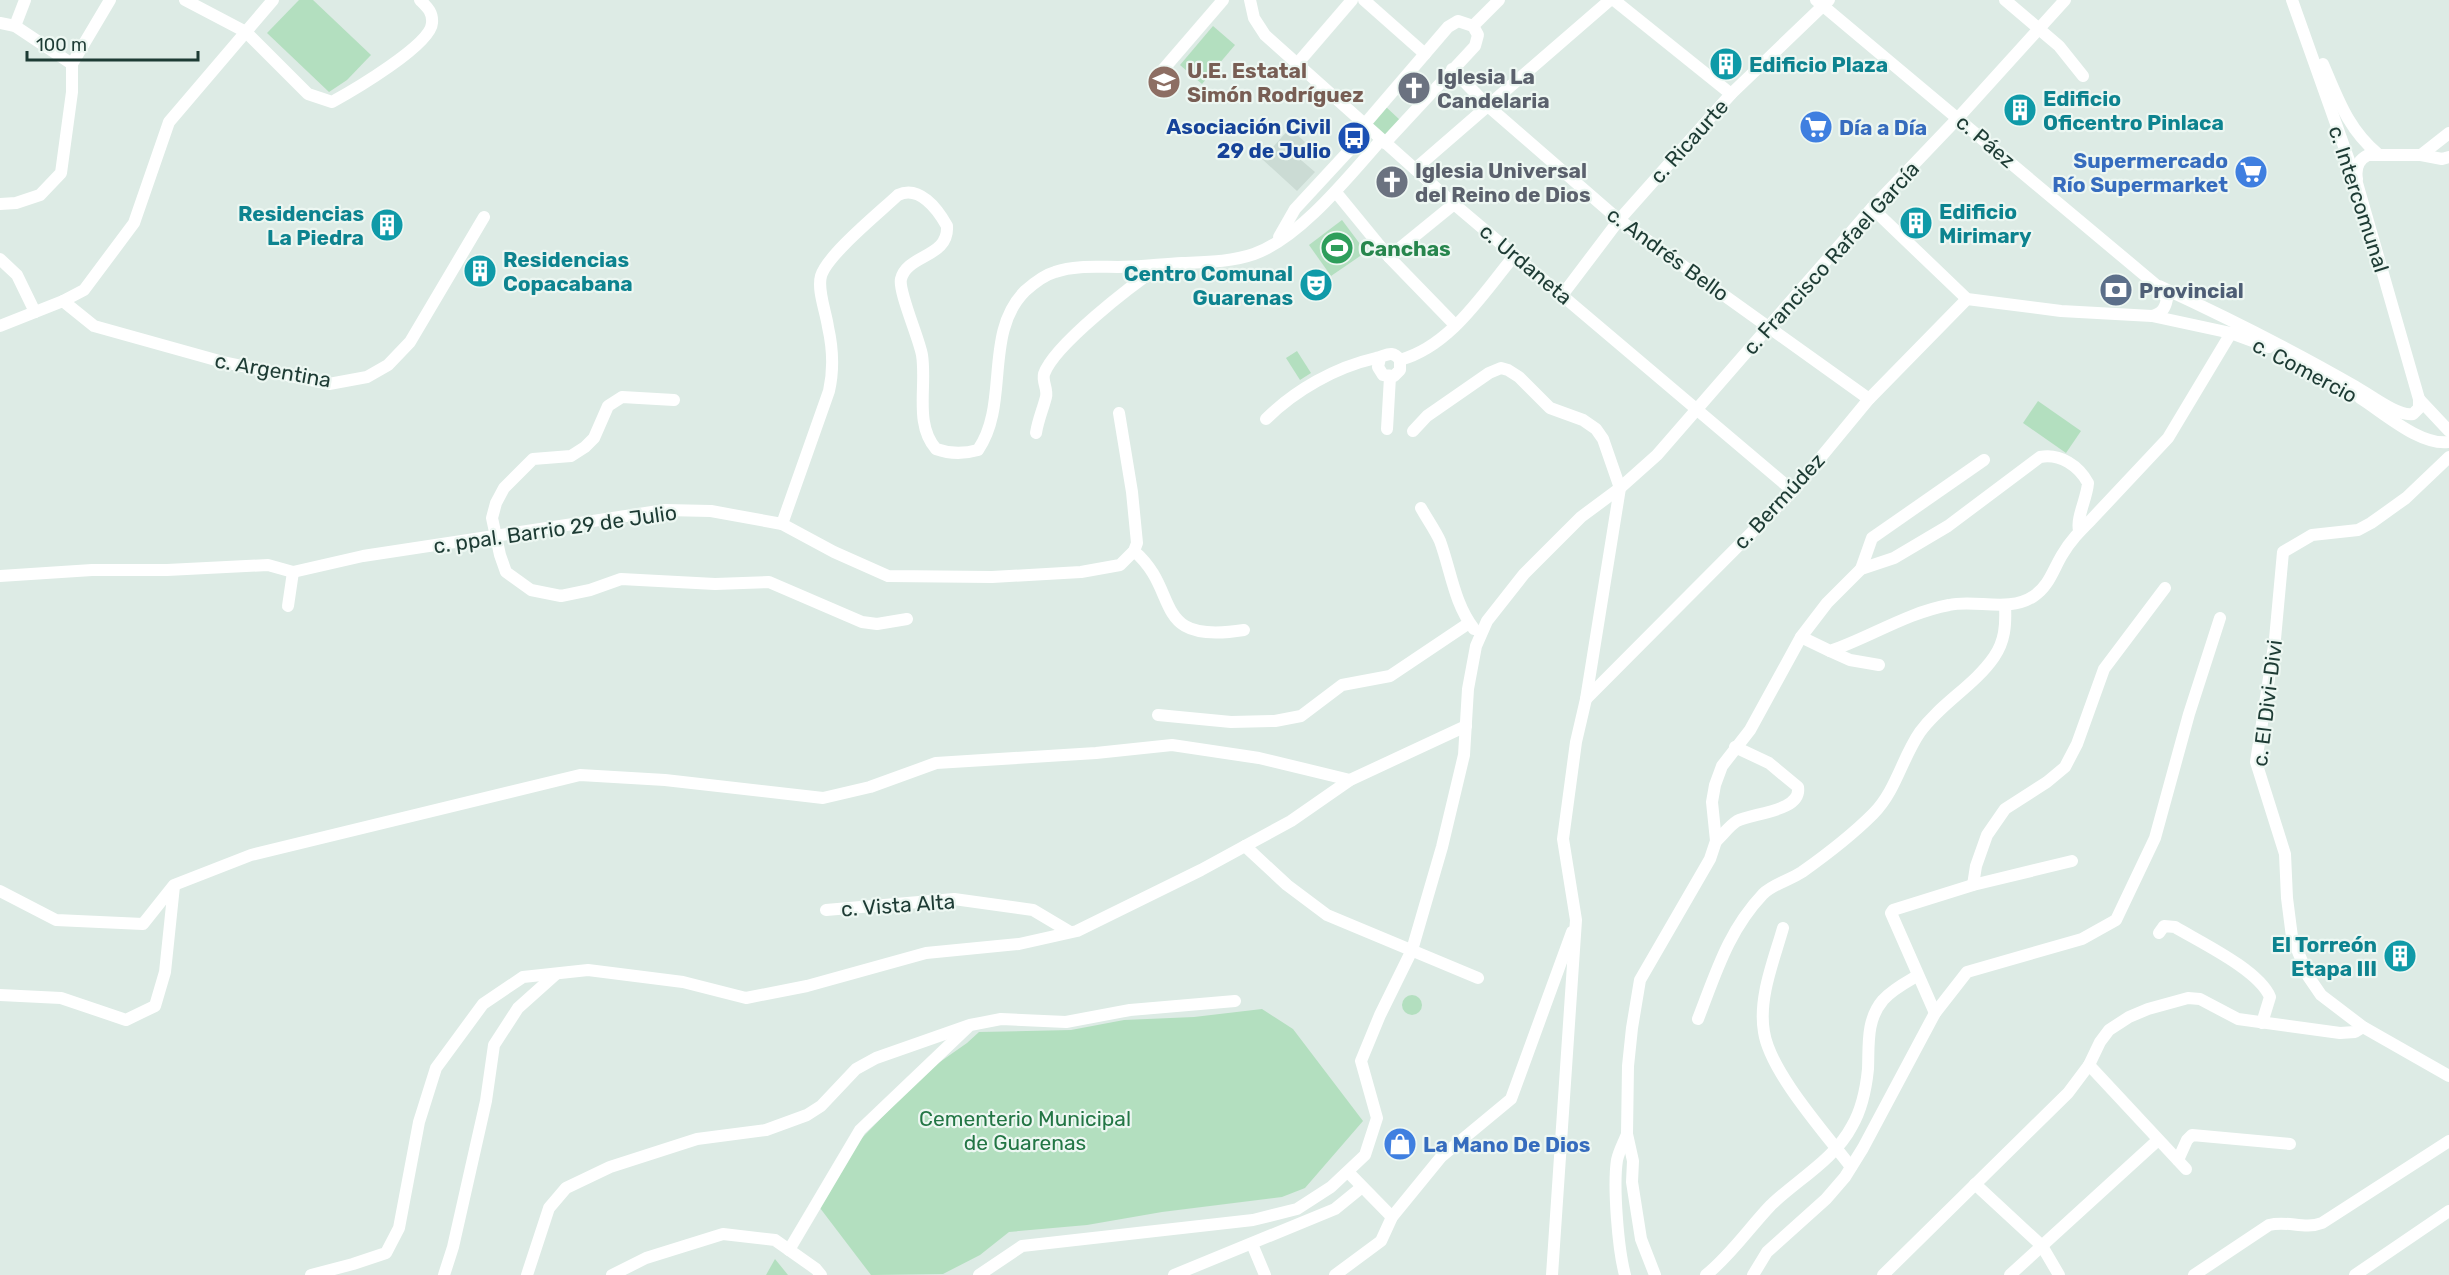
<svg xmlns="http://www.w3.org/2000/svg" width="2449" height="1275" viewBox="0 0 2449 1275" font-family="Rubik,sans-serif">
  <rect width="100%" height="100%" fill="#ddebe5"/>
  <!-- built -->
  <path fill="#cbdbd4" d="M1290,128L1305,142L1294,154L1315,172L1297,191L1262,159Z"/>
  <!-- green -->
  <g fill="#b3dfbf">
    <path d="M299,0H313L371,55L347,80L329,92L267,33Z"/>
    <path d="M1213,26L1235,45L1202,84L1180,65Z"/>
    <path d="M1385,106L1400,120L1385,137L1370,124Z"/>
    <path d="M1342,220L1366,252L1331,276L1309,245Z"/>
    <path d="M1297,351L1311,373L1300,380L1286,358Z"/>
    <path d="M2038,401L2081,431L2066,453L2023,423Z"/>
    <circle cx="1412" cy="1005" r="10"/>
    <path d="M1262,1009L1293,1029L1363,1121L1305,1188L1282,1197L1162,1212L1087,1225L1009,1232L980,1255L943,1274L871,1275L820,1208L860,1140L927,1071L967,1043L979,1032L1071,1030L1124,1020L1194,1017Z"/>
    <path d="M775,1259L788,1275H766Z"/>
  </g>
  <g fill="none" stroke-linecap="round" stroke-linejoin="round">
    <!-- street -->
    <g stroke="#fff" stroke-width="12">
      <path d="M185,0L246,32L308,94L332,102C352,91 431,45 432,23C433,12 427,7 420,0"/>
      <path d="M1250,0L1254,18L1265,35L1454,204L1793,491"/>
      <path d="M1364,0L1425,54"/>
      <path d="M1614,0L1731,94"/>
      <path d="M1816,0L2155,284L2167,299C2165,309 2162,313 2152,316L2061,311L1967,299L1872,208"/>
      <path d="M2005,0L2059,46L2083,76"/>
      <path d="M0,23L15,26L72,64"/>
      <path d="M15,26L25,0"/>
      <path d="M1473,26L1499,0"/>
      <path d="M1297,64L1352,0"/>
      <path d="M2323,64C2338,99 2348,129 2378,154"/>
      <path d="M1452,69L1489,107L1619,220L1869,399"/>
      <path d="M1161,72L1223,0"/>
      <path d="M1364,125L1448,27L1458,21L1473,26L1478,35L1475,46L1385,143"/>
      <path d="M2421,155L2449,133"/>
      <path d="M1415,169L1610,0"/>
      <path d="M2357,179C2355,168 2358,160 2368,155H2421L2442,159L2449,157"/>
      <path d="M1339,196L1389,257L1455,325"/>
      <path d="M0,204L16,203L40,195L61,173L72,92V64L110,0"/>
      <path d="M1279,237L1295,209L1369,129"/>
      <path d="M1389,257L1454,204"/>
      <path d="M0,259L17,275L35,312"/>
      <path d="M2159,286C2226,317 2292,350 2356,387C2369,394 2398,417 2413,414L2419,408V399L2357,183L2292,0"/>
      <path d="M1563,294L1619,220L1731,94L1829,0"/>
      <path d="M63,301L94,326L223,362L329,384L367,377L388,365L410,342L484,217"/>
      <path d="M2152,316L2231,333L2269,347"/>
      <path d="M0,326L63,301L84,290L134,223L169,122L273,0"/>
      <path d="M1400,360C1451,346 1483,293 1515,255"/>
      <path d="M2360,398C2384,413 2420,446 2449,442"/>
      <path d="M2419,399L2449,431"/>
      <path d="M674,400L622,397L608,406L594,438L585,447L571,456L533,459L504,488L496,503L492,518L500,555L506,572L531,590L561,596L590,590L621,579L715,584L769,582L862,622L877,624L907,619"/>
      <path d="M1266,419C1295,390 1336,367 1376,358C1386,356 1392,349 1400,360V370L1394,376L1383,375L1378,367L1380,358"/>
      <path d="M1387,429L1390,377"/>
      <path d="M1413,431L1427,416L1489,373L1501,368L1508,370L1519,377L1550,408L1583,420L1596,429L1603,439L1620,488L1586,699L1576,742L1563,839L1576,920L1552,1275"/>
      <path d="M1036,433C1038,420 1043,409 1046,397C1048,389 1042,382 1044,374C1054,345 1132,285 1159,267"/>
      <path d="M2449,457L2406,498L2371,523L2358,530L2312,535L2283,552L2275,639L2256,762L2285,854L2287,898L2292,937L2308,976L2321,995L2363,1027L2449,1076"/>
      <path d="M1421,508C1427,519 1435,530 1440,541C1451,571 1454,603 1474,629"/>
      <path d="M782,524L834,552L888,576L992,577L1081,572L1120,565L1134,551L1137,543L1132,492L1119,413"/>
      <path d="M1134,551C1182,592 1149,645 1244,630"/>
      <path d="M1861,569L1872,538L1984,460"/>
      <path d="M0,576L92,570H167L268,565L293,572L363,556L665,510L711,511L782,524L829,391C834,369 833,349 828,327C826,312 817,290 821,276C827,255 880,212 898,195C919,185 937,208 947,226C949,258 907,254 901,279C898,291 919,338 922,355C927,386 914,424 936,449C950,454 964,454 978,450C1010,404 983,333 1025,291C1034,283 1044,275 1055,272C1075,265 1098,267 1118,267C1140,267 1161,264 1182,263C1206,262 1231,262 1254,254C1300,238 1349,176 1381,140"/>
      <path d="M288,606L293,572"/>
      <path d="M1801,637L1830,651C1871,637 1906,613 1949,605C1976,599 2009,613 2034,596C2049,586 2053,570 2062,555C2070,541 2080,531 2091,520L2168,438L2231,333"/>
      <path d="M1830,651L1850,660L1879,665"/>
      <path d="M1586,699L1793,491L1869,399L1967,299"/>
      <path d="M1158,715L1231,722L1275,721L1301,716L1342,685L1390,676L1469,623"/>
      <path d="M1716,841C1723,835 1729,826 1737,821C1751,813 1802,812 1798,787L1769,763L1735,747"/>
      <path d="M1245,846L1287,885L1327,915L1478,978"/>
      <path d="M1973,885L1976,866L1987,835L2005,809L2047,782L2065,767L2077,744L2104,669L2165,588"/>
      <path d="M0,891L56,920L143,924L174,885L251,855L580,775L665,780L823,798L870,787L936,763L1096,753L1172,745L1259,758L1350,780"/>
      <path d="M826,910L954,899L1033,910L1070,932"/>
      <path d="M1783,928C1774,960 1758,998 1764,1032C1770,1072 1826,1134 1851,1167"/>
      <path d="M2159,933L2164,926L2175,927C2200,942 2259,970 2270,997L2262,1023"/>
      <path d="M0,995L61,998L126,1020L155,1006L165,972L174,886"/>
      <path d="M1935,1013L1891,913L1893,910L1973,885L2072,861"/>
      <path d="M1698,1019C1716,973 1728,931 1763,894C1773,884 1790,880 1802,872C1826,855 1852,835 1873,814C1896,791 1902,758 1920,732C1941,703 1974,686 1994,657C2005,641 2006,625 2005,605"/>
      <path d="M2089,1065L2186,1169"/>
      <path d="M2178,1160L2187,1140L2192,1135L2290,1144"/>
      <path d="M1348,1172L1392,1217"/>
      <path d="M1975,1184L2042,1246L2059,1275"/>
      <path d="M1252,1244L1265,1275"/>
      <path d="M789,1250L860,1130L967,1028"/>
      <path d="M311,1275L353,1264L386,1253L399,1228L419,1122L436,1068L483,1004L523,977L588,970L683,982L746,998L807,986L926,953L1019,944L1077,931L1201,870L1245,846L1291,821L1350,780L1466,726"/>
      <path d="M444,1275L453,1247L486,1101L494,1045L518,1008L556,974"/>
      <path d="M527,1275L549,1208L566,1188L610,1167L697,1139L766,1130L807,1115L821,1106L856,1069L876,1058L970,1025L1001,1019L1066,1022L1130,1010L1235,1001"/>
      <path d="M612,1275L646,1258L723,1234L775,1240L816,1269L821,1275"/>
      <path d="M979,1275L1022,1246L1253,1220L1297,1209L1331,1187L1365,1155L1377,1118L1361,1061L1380,1015L1412,950L1442,847L1464,755L1468,689L1476,646L1487,621L1524,574L1581,517L1620,488L1657,455L1872,208L1958,118L2065,0"/>
      <path d="M1174,1275L1335,1209L1362,1187"/>
      <path d="M1335,1275L1381,1241L1392,1217L1441,1157L1511,1099L1572,932"/>
      <path d="M1625,1275C1618,1249 1613,1186 1617,1160C1619,1151 1624,1142 1627,1134"/>
      <path d="M1655,1275L1641,1239L1632,1182L1633,1161L1627,1134L1628,1066L1632,1028L1640,980L1710,859L1716,841L1712,802L1715,785L1722,766L1750,730L1801,637L1827,603L1861,569L1894,558L1948,526L2040,457C2060,453 2079,466 2088,483C2087,498 2076,518 2079,530"/>
      <path d="M1706,1275C1731,1255 1749,1228 1771,1205C1797,1180 1835,1159 1852,1126C1862,1109 1866,1089 1868,1069C1869,1045 1866,1020 1883,1000C1893,989 1905,983 1917,976"/>
      <path d="M1753,1275L1767,1252L1826,1199L1845,1177L1863,1148L1935,1013L1967,972L2082,939L2116,920L2155,838L2189,714L2220,618"/>
      <path d="M1883,1275L2068,1093L2089,1065L2100,1042L2109,1030L2129,1017L2148,1009L2188,998L2200,999L2238,1019L2340,1033L2355,1032L2363,1027"/>
      <path d="M2010,1275L2158,1140"/>
      <path d="M2194,1275L2269,1225C2288,1220 2304,1230 2322,1223L2449,1141"/>
      <path d="M2355,1275L2449,1211"/>
    </g>
  </g>
  <!-- icons -->
  <defs>
    <symbol id="building-disc" viewBox="-11 -11 22 22"><circle r="9.5" fill="#0f9aa8" stroke="#edf7f2"/><path d="M-4-6H4V6H1V3H-1V6H-4ZM-2.5-4.3h1.7v1.8h-1.7ZM.8-4.3h1.7v1.8H.8ZM-2.5-1h1.7V.8h-1.7ZM.8-1h1.7V.8H.8Z" fill="#fff"/></symbol>
    <symbol id="school-disc" viewBox="-11 -11 22 22"><circle r="9.5" fill="#8d6e63" stroke="#edf7f2"/><path d="M0-5L7-2L0 1L-7-2ZM-4 1L0 2.5L4 1V4Q0 6-4 4Z" fill="#fff"/></symbol>
    <symbol id="church-disc" viewBox="-11 -11 22 22"><circle r="9.5" fill="#6b7280" stroke="#edf7f2"/><path d="M-1.2-6h2.4v3.5h3.3v2.4h-3.3V6h-2.4V-.1h-3.3v-2.4h3.3Z" fill="#fff"/></symbol>
    <symbol id="supermarket-disc" viewBox="-11 -11 22 22"><circle r="9.5" fill="#3f7fe0" stroke="#edf7f2"/><path d="M-6-5.5h2.5l.6 2H6L4.5 2H-2.5L-4.4-4H-6ZM-1.5 3.2a1.3 1.3 0 1 0 .1 0ZM3 3.2a1.3 1.3 0 1 0 .1 0Z" fill="#fff"/></symbol>
    <symbol id="bus-disc" viewBox="-11 -11 22 22"><circle r="9.5" fill="#1a4fb4" stroke="#edf7f2"/><path d="M-5-6H5V4H4V6H2V4H-2V6H-4V4H-5ZM-3.5-4V0h7V-4ZM-3.5 1.2v1.5H-2V1.2ZM2 1.2v1.5H3.5V1.2Z" fill="#fff"/></symbol>
    <symbol id="stadium-disc" viewBox="-11 -11 22 22"><circle r="9.5" fill="#2e9e5b" stroke="#edf7f2"/><path d="M0-5a6.5 5 0 1 0 0 10a6.5 5 0 1 0 0-10ZM-3.5-1.8h7v3.6h-7Z" fill="#fff"/></symbol>
    <symbol id="theatre-disc" viewBox="-11 -11 22 22"><circle r="9.5" fill="#0f9aa8" stroke="#edf7f2"/><path d="M-5-5.5Q0-4 5-5.5V0Q5 5 0 6Q-5 5-5 0ZM-3.3-2.5H-1v1.5H-3.3ZM1-2.5H3.3v1.5H1ZM-2.8 1Q0 5.5 2.8 1Z" fill="#fff"/></symbol>
    <symbol id="bank-disc" viewBox="-11 -11 22 22"><circle r="9.5" fill="#5c6f8a" stroke="#edf7f2"/><path d="M-6-4H6V4H-6ZM0-2.3a2.3 2.3 0 1 0 0 4.6a2.3 2.3 0 1 0 0-4.6Z" fill="#fff"/></symbol>
    <symbol id="shop-disc" viewBox="-11 -11 22 22"><circle r="9.5" fill="#3f7fe0" stroke="#edf7f2"/><path d="M-5-2.5h2.3a2.7 3.5 0 0 1 5.4 0H5L5.5 6h-11ZM-1.5-2.5h3a1.5 2.3 0 0 0-3 0Z" fill="#fff"/></symbol>
  </defs>
  <g fill-rule="evenodd">
    <use href="#building-disc" x="1707" y="45" width="38" height="38"/>
    <use href="#school-disc" x="1145" y="63" width="38" height="38"/>
    <use href="#church-disc" x="1395" y="69" width="38" height="38"/>
    <use href="#building-disc" x="2001" y="91" width="38" height="38"/>
    <use href="#supermarket-disc" x="1797" y="108" width="38" height="38"/>
    <use href="#bus-disc" x="1335" y="119" width="38" height="38"/>
    <use href="#supermarket-disc" x="2232" y="153" width="38" height="38"/>
    <use href="#church-disc" x="1373" y="163" width="38" height="38"/>
    <use href="#building-disc" x="1897" y="204" width="38" height="38"/>
    <use href="#building-disc" x="368" y="206" width="38" height="38"/>
    <use href="#stadium-disc" x="1318" y="229" width="38" height="38"/>
    <use href="#building-disc" x="461" y="252" width="38" height="38"/>
    <use href="#theatre-disc" x="1297" y="266" width="38" height="38"/>
    <use href="#bank-disc" x="2097" y="271" width="38" height="38"/>
    <use href="#building-disc" x="2381" y="937" width="38" height="38"/>
    <use href="#shop-disc" x="1381" y="1125" width="38" height="38"/>
  </g>
  <g text-anchor="middle" dominant-baseline="central" stroke-width="4.5" stroke-linejoin="round" paint-order="stroke">
    <!-- culture labels -->
    <g font-size="21" font-weight="bold" fill="#0d838f" stroke="#edf7f2" text-anchor="start">
      <text x="1749" y="64">Edificio Plaza</text>
      <text x="2043" y="98">Edificio<tspan x="2043" dy="24">Oficentro Pinlaca</tspan></text>
      <text x="1939" y="211">Edificio<tspan x="1939" dy="24">Mirimary</tspan></text>
      <text x="364" y="213" text-anchor="end">Residencias<tspan x="364" dy="24">La Piedra</tspan></text>
      <text x="503" y="259">Residencias<tspan x="503" dy="24">Copacabana</tspan></text>
      <text x="1293" y="273" text-anchor="end">Centro Comunal<tspan x="1293" dy="24">Guarenas</tspan></text>
      <text x="2377" y="944" text-anchor="end">El Torreón<tspan x="2377" dy="24">Etapa III</tspan></text>
    </g>
    <!-- education labels -->
    <g font-size="21" font-weight="bold" fill="#785e54" stroke="#edf7f2" text-anchor="start">
      <text x="1187" y="70">U.E. Estatal<tspan x="1187" dy="24">Simón Rodríguez</tspan></text>
    </g>
    <!-- worship labels -->
    <g font-size="21" font-weight="bold" fill="#5b616d" stroke="#edf7f2" text-anchor="start">
      <text x="1437" y="76">Iglesia La<tspan x="1437" dy="24">Candelaria</tspan></text>
      <text x="1415" y="170">Iglesia Universal<tspan x="1415" dy="24">del Reino de Dios</tspan></text>
    </g>
    <!-- transit labels -->
    <g font-size="21" font-weight="bold" fill="#164399" stroke="#edf7f2" text-anchor="end">
      <text x="1331" y="126">Asociación Civil<tspan x="1331" dy="24">29 de Julio</tspan></text>
    </g>
    <!-- shop labels -->
    <g font-size="21" font-weight="bold" fill="#366cbe" stroke="#edf7f2" text-anchor="start">
      <text x="1839" y="127">Día a Día</text>
      <text x="2228" y="160" text-anchor="end">Supermercado<tspan x="2228" dy="24">Río Supermarket</tspan></text>
      <text x="1423" y="1144">La Mano De Dios</text>
    </g>
    <!-- street labels -->
    <g font-size="21" fill="#1d3b34" stroke="#edf7f2">
      <text transform="translate(1689 141) rotate(-48)">c. Ricaurte</text>
      <text transform="translate(1986 141) rotate(40)">c. Páez</text>
      <text transform="translate(2359 199) rotate(72)">c. Intercomunal</text>
      <text transform="translate(1668 254) rotate(36)">c. Andrés Bello</text>
      <text transform="translate(1831 258) rotate(-48)">c. Francisco Rafael García</text>
      <text transform="translate(1526 264) rotate(40)">c. Urdaneta</text>
      <text transform="translate(273 370) rotate(10)">c. Argentina</text>
      <text transform="translate(2305 370) rotate(28)">c. Comercio</text>
      <text transform="translate(1779 501) rotate(-47)">c. Bermúdez</text>
      <text transform="translate(555 529) rotate(-8)">c. ppal. Barrio 29 de Julio</text>
      <text transform="translate(2267 703) rotate(-83)">c. El Divi-Divi</text>
      <text transform="translate(898 905) rotate(-4)">c. Vista Alta</text>
    </g>
    <!-- leisure labels -->
    <g font-size="21" font-weight="bold" fill="#27864d" stroke="#edf7f2" text-anchor="start">
      <text x="1360" y="248">Canchas</text>
    </g>
    <!-- service labels -->
    <g font-size="21" font-weight="bold" fill="#4e5e75" stroke="#edf7f2" text-anchor="start">
      <text x="2139" y="290">Provincial</text>
    </g>
    <!-- park labels -->
    <g font-size="21" fill="#237645" stroke="#edf7f2">
      <text x="1025" y="1118">Cementerio Municipal<tspan x="1025" dy="24">de Guarenas</tspan></text>
    </g>
  </g>
  <!-- scale -->
  <path d="M27 51v9h171v-9" fill="none" stroke="#1d3b34" stroke-width="3"/>
  <text x="36" y="51" font-size="18" fill="#1d3b34" stroke="#edf7f2" stroke-width="4.5" paint-order="stroke">100 m</text>
</svg>
